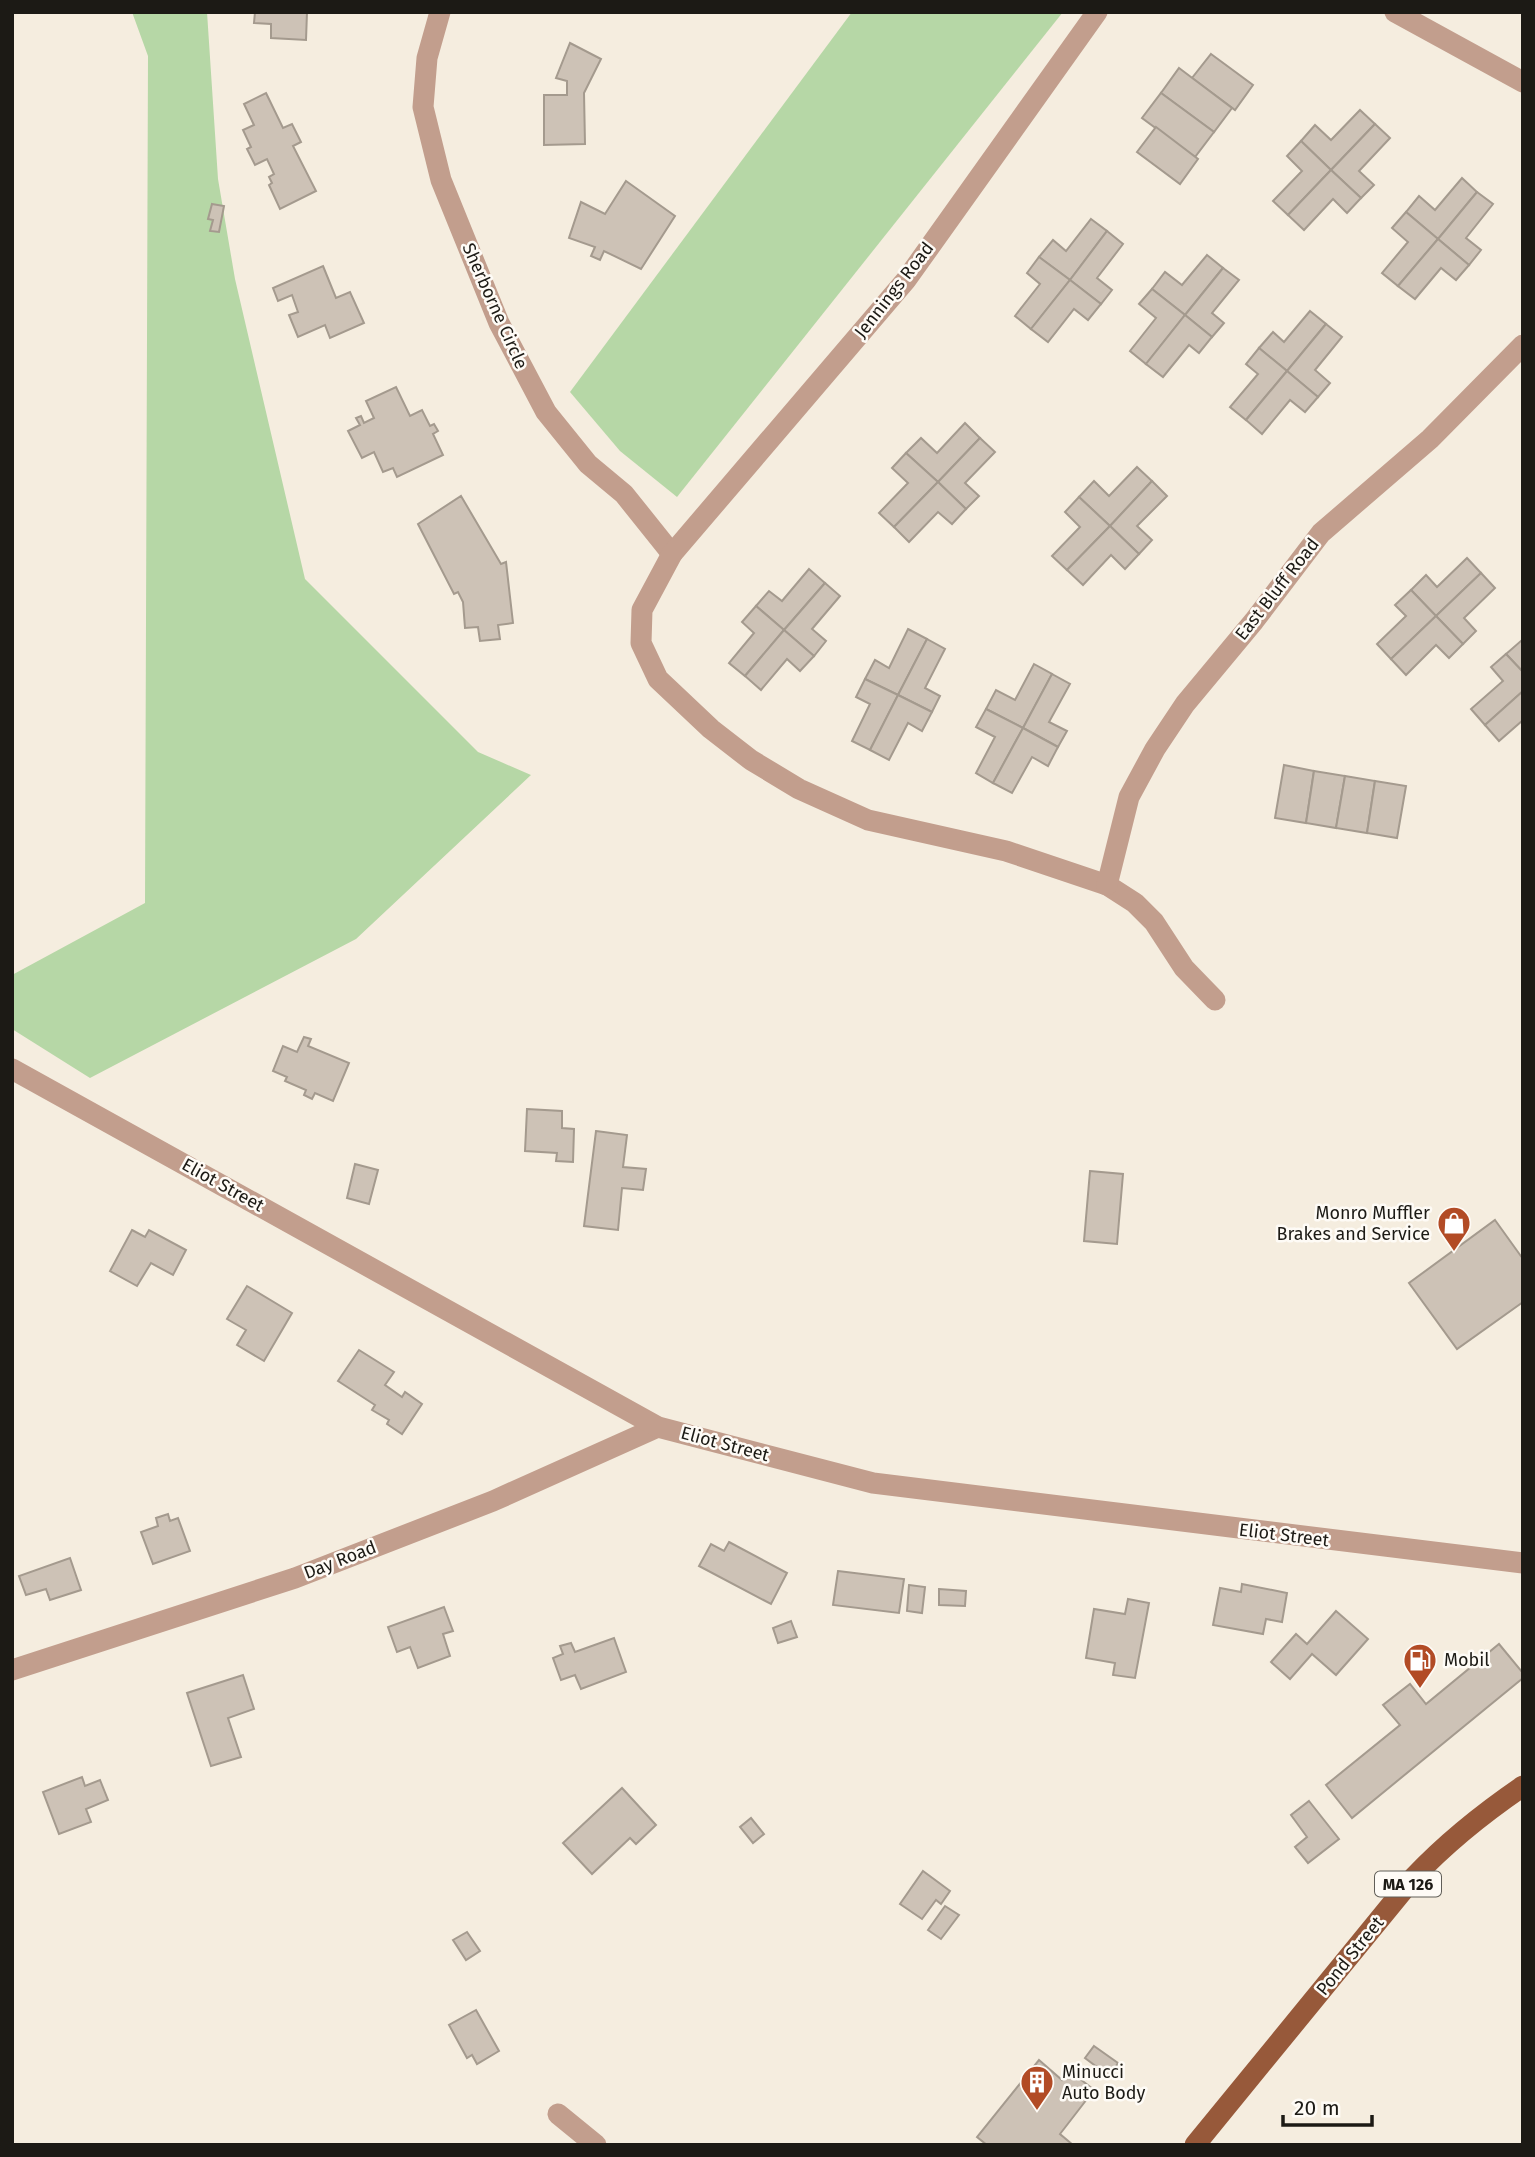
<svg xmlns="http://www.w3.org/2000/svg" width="1535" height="2157" viewBox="0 0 1535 2157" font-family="'Fira Sans',sans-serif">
  <rect width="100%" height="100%" fill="#f5eddf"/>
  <!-- green -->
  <g fill="#b6d7a6">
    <path d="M132,12H207L218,179L235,279L305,579L478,752L531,775L356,939L90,1078L12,1029V975L145,903L148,56Z"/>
    <path d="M852,12H1063L677,497L620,451L570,392Z"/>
  </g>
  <!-- building -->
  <g fill="#cdc2b6" stroke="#a49a8e" stroke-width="2">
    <path d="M255,12H307L306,40L271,38V24L254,23Z"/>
    <path d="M570,43L601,59L584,93L585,144L544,145V95H567V81L556,78Z"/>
    <path d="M1211,54L1253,85L1235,110L1192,78Z"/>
    <path d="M1179,68L1232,108L1214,132L1161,93Z"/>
    <path d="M266,93L283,128L292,124L301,142L293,146L316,191L280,209L269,185L272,183L269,177L274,174L267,159L255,165L247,149L251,147L243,130L254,125L244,104Z"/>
    <path d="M1161,93L1214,132L1195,157L1142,118Z"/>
    <path d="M1360,110L1375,124L1331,170L1301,141L1315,125L1331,140Z"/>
    <path d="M1375,124L1390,138L1359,171L1374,185L1361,198L1331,170Z"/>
    <path d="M1156,127L1198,159L1180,184L1137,152Z"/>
    <path d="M1301,141L1331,170L1288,215L1273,201L1302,171L1287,156Z"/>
    <path d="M1331,170L1361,198L1347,213L1333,199L1304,230L1288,215Z"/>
    <path d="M1462,178L1477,192L1438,239L1406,212L1419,196L1435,210Z"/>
    <path d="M626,181L675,216L641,269L604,251L600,260L591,256L595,247L569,238L581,202L605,214Z"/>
    <path d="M1477,192L1493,204L1466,238L1481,250L1469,265L1438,239Z"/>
    <path d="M212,204L224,206L219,232L210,231L213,220L208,219Z"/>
    <path d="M1406,212L1438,239L1398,286L1382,273L1408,242L1392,228Z"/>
    <path d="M1091,219L1107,231L1070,280L1039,257L1053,240L1066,251Z"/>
    <path d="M1107,231L1123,244L1097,278L1112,290L1101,304L1070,280Z"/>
    <path d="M1438,239L1469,265L1456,280L1441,268L1415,299L1398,286Z"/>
    <path d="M1207,255L1223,268L1185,315L1152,289L1165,272L1182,285Z"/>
    <path d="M1039,257L1070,280L1031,329L1015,316L1040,284L1027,273Z"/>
    <path d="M323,266L336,298L350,292L364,323L330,338L325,325L298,337L289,315L298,312L292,295L278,301L273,288Z"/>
    <path d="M1223,268L1239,280L1212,313L1224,323L1212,337L1185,315Z"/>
    <path d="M1070,280L1101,304L1088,320L1074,309L1048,342L1031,329Z"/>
    <path d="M1152,289L1185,315L1146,364L1130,351L1156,318L1139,304Z"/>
    <path d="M1310,311L1326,324L1287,371L1259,348L1273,332L1284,342Z"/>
    <path d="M1185,315L1212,337L1199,353L1189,345L1163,377L1146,364Z"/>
    <path d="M1326,324L1342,337L1315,370L1330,383L1318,397L1287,371Z"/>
    <path d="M1259,348L1287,371L1246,420L1230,407L1258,374L1246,364Z"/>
    <path d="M1287,371L1318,397L1305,412L1290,400L1262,434L1246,420Z"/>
    <path d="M396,387L410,416L422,410L430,426L434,424L438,431L433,434L443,455L397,477L393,468L383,472L374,452L362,458L348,431L360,425L356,418L361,416L364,423L374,418L366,401Z"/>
    <path d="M965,423L980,438L938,482L906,453L921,438L937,453Z"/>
    <path d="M980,438L995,452L965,483L979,496L966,509L938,482Z"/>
    <path d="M906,453L938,482L894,527L879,513L908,483L892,468Z"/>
    <path d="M1137,467L1152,481L1110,526L1079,497L1094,481L1109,496Z"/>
    <path d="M1152,481L1167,496L1137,526L1152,540L1139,554L1110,526Z"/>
    <path d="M938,482L966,509L952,524L938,512L909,542L894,527Z"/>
    <path d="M461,496L501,564L506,562L513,623L498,625L500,639L480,641L478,627L465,628L463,602L458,592L454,594L418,524Z"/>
    <path d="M1079,497L1110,526L1067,570L1052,556L1080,527L1065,512Z"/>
    <path d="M1110,526L1139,554L1125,569L1111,555L1083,585L1067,570Z"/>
    <path d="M1467,558L1481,573L1436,616L1411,590L1426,575L1437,587Z"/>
    <path d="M809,569L825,583L784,630L756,606L769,591L782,601Z"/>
    <path d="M1481,573L1495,588L1464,618L1476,631L1463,644L1436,616Z"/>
    <path d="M825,583L840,596L812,629L826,641L814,656L784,630Z"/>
    <path d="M1411,590L1436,616L1391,659L1377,644L1406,616L1395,605Z"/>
    <path d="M756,606L784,630L745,676L729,663L754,633L742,622Z"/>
    <path d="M1436,616L1463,644L1449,658L1436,645L1406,675L1391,659Z"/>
    <path d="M908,629L927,639L898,695L865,679L875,660L889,668Z"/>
    <path d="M784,630L814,656L800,671L787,659L761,690L745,676Z"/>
    <path d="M927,639L945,649L925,688L940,696L932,712L898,695Z"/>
    <path d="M1522,640L1523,641V672L1506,654Z"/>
    <path d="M1506,654L1523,672V691L1485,725L1471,709L1503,681L1491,667Z"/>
    <path d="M1034,664L1052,674L1023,728L986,709L996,690L1015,700Z"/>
    <path d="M1052,674L1070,684L1049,722L1067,731L1058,747L1023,728Z"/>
    <path d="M865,679L898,695L870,750L852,741L870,704L856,697Z"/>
    <path d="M1523,691V720L1499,741L1485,725Z"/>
    <path d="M898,695L932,712L922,731L908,723L889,760L870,750Z"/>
    <path d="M986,709L1023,728L993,783L976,773L995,737L976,727Z"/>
    <path d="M1023,728L1058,747L1048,766L1032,757L1012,793L993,783Z"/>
    <path d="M1284,765L1314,771L1306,823L1275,818Z"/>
    <path d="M1314,771L1345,776L1336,828L1306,823Z"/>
    <path d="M1345,776L1375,781L1367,833L1336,828Z"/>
    <path d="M1375,781L1406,786L1397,838L1367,833Z"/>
    <path d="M304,1037L311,1039L308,1046L349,1063L333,1101L315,1093L312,1099L304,1095L306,1090L285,1081L287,1077L273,1071L283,1046L297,1052Z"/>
    <path d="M527,1109L562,1111V1128L574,1129L573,1162L556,1161L557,1153L525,1151Z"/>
    <path d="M596,1131L627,1135L623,1167L646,1169L643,1190L622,1188L618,1230L584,1226Z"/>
    <path d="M355,1164L378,1170L369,1204L347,1198Z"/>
    <path d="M1090,1171L1123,1174L1117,1244L1084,1241Z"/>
    <path d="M1495,1220L1523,1259V1302L1457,1349L1409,1283Z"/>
    <path d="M132,1230L145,1237L149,1230L186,1250L173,1275L151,1263L137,1286L110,1271Z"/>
    <path d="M247,1286L292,1313L264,1361L237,1345L246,1330L227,1319Z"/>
    <path d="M359,1350L394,1372L385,1385L402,1397L405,1392L422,1404L402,1434L387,1424L389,1420L372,1410L375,1405L338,1381Z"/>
    <path d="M168,1514L170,1521L178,1518L190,1551L153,1564L141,1532L158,1526L156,1518Z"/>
    <path d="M729,1542L787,1573L771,1604L699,1566L711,1544L724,1551Z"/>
    <path d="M70,1558L81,1590L50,1600L46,1589L26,1595L19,1576Z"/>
    <path d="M838,1571L904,1579L899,1613L833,1605Z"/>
    <path d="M1242,1584L1287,1593L1282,1622L1266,1619L1263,1634L1213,1625L1220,1588L1241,1592Z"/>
    <path d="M909,1585L925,1587L922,1613L907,1611Z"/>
    <path d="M939,1589L966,1591L965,1606L939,1605Z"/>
    <path d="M1128,1599L1149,1603L1135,1678L1113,1675L1115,1663L1086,1658L1094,1609L1125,1614Z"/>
    <path d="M444,1607L453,1631L443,1634L450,1656L418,1668L410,1647L397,1652L388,1627Z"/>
    <path d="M1336,1611L1368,1639L1336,1675L1312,1654L1290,1679L1271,1662L1296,1634L1307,1644Z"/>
    <path d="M791,1621L797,1637L778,1643L773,1628Z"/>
    <path d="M614,1638L626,1672L581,1689L575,1675L561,1680L553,1658L563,1654L560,1646L571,1643L575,1652Z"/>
    <path d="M1499,1644L1523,1673V1678L1352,1818L1326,1785L1400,1725L1383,1705L1410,1684L1426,1704Z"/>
    <path d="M243,1675L254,1709L228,1718L241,1757L211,1766L187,1693Z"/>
    <path d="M82,1777L85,1786L100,1780L108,1800L86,1809L91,1822L59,1834L43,1792Z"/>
    <path d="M622,1788L656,1825L636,1844L630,1838L592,1874L563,1843Z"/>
    <path d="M1309,1801L1339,1839L1308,1863L1295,1847L1307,1837L1291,1815Z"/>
    <path d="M751,1818L764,1834L753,1843L740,1827Z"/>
    <path d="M923,1871L950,1891L941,1904L936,1900L922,1919L900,1904Z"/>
    <path d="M945,1906L959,1915L941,1939L928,1930Z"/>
    <path d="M467,1932L480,1951L466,1960L453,1940Z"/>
    <path d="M476,2010L499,2051L477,2064L472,2055L467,2058L449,2025Z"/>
    <path d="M1094,2046L1118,2063L1109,2076L1085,2058Z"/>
    <path d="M1039,2060L1062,2080L1070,2071L1094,2090L1060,2134L1073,2145H987L977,2137Z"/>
  </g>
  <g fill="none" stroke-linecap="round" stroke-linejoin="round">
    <!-- minor -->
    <g stroke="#c29e8d" stroke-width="21">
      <path d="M440,12L427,58L423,107L441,180L499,323L546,412L588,464L624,494L672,554"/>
      <path d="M1097,12L906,280L672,554L642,610L641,643L658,679L711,729L751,760L799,789L868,820L1006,851L1107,885L1135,903L1154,922L1184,968L1215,1000"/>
      <path d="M1395,12L1523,82"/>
      <path d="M1107,885L1129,797L1155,749L1185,704L1254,621L1321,533L1430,439L1523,345"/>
      <path d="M12,1670L295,1578L493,1501L658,1427"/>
      <path d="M558,2114L596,2145"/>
    </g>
    <!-- tertiary -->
    <path stroke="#c29e8d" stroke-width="21" d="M12,1069L658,1427L873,1483L1523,1563"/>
    <!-- primary -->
    <path stroke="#97593a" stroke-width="21" d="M1195,2145L1414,1877C1448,1841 1482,1814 1523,1786"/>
  </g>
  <!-- icons -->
  <defs>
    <symbol id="shop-pin" viewBox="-11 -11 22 30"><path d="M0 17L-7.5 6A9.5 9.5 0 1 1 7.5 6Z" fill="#b24b25" stroke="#fefbf6"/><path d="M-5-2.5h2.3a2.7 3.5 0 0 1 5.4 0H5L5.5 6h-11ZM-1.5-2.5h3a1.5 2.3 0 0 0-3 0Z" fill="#fff"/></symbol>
    <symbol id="fuel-pin" viewBox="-11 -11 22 30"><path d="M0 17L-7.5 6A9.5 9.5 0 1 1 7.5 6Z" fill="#b24b25" stroke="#fefbf6"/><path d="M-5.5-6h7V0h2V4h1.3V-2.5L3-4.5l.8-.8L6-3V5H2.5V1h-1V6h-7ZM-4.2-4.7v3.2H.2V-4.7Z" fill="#fff"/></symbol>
    <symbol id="building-pin" viewBox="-11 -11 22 30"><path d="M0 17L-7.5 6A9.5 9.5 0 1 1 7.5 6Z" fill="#b24b25" stroke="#fefbf6"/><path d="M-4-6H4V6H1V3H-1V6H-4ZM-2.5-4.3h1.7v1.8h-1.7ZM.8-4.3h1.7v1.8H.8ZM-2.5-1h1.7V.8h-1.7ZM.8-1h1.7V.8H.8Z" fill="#fff"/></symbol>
  </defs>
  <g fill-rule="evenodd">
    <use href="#shop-pin" x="1435" y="1204" width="38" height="52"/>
    <use href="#fuel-pin" x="1401" y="1641" width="38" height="52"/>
    <use href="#building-pin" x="1018" y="2063" width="38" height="52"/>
  </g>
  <g text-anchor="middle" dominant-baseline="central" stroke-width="5" stroke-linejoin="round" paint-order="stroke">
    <!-- shield labels -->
    <rect fill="#fefbf6" stroke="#605e58" stroke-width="2" x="1375" y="1871.5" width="66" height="25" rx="5"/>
    <g font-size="16" font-weight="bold" fill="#1c1a15">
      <text x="1408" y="1884">MA 126</text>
    </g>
    <!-- street labels -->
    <g font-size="18" fill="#1c1a15" stroke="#fefbf6">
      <text transform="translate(894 290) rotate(-52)">Jennings Road</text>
      <text transform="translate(495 306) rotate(66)">Sherborne Circle</text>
      <text transform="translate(1277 589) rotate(-52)">East Bluff Road</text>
      <text transform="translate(223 1185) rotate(29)">Eliot Street</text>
      <text transform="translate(725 1444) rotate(15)">Eliot Street</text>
      <text transform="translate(1284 1535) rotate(7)">Eliot Street</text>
      <text transform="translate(340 1560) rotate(-21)">Day Road</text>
      <text transform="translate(1350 1956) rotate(-51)">Pond Street</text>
    </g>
    <!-- poi labels -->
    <g font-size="18" fill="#1c1a15" stroke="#fefbf6" text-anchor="start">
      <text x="1430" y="1213" text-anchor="end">Monro Muffler<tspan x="1430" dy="21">Brakes and Service</tspan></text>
      <text x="1444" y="1660">Mobil</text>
      <text x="1062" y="2072">Minucci<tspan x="1062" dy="21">Auto Body</tspan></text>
    </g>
  </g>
  <!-- border -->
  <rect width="1535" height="2157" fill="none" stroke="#1c1a15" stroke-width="28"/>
  <!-- scale -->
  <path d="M1283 2115v10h89v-10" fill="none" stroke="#1c1a15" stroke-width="3.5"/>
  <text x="1294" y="2115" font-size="21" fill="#1c1a15" stroke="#fefbf6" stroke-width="5" paint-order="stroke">20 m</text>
</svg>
